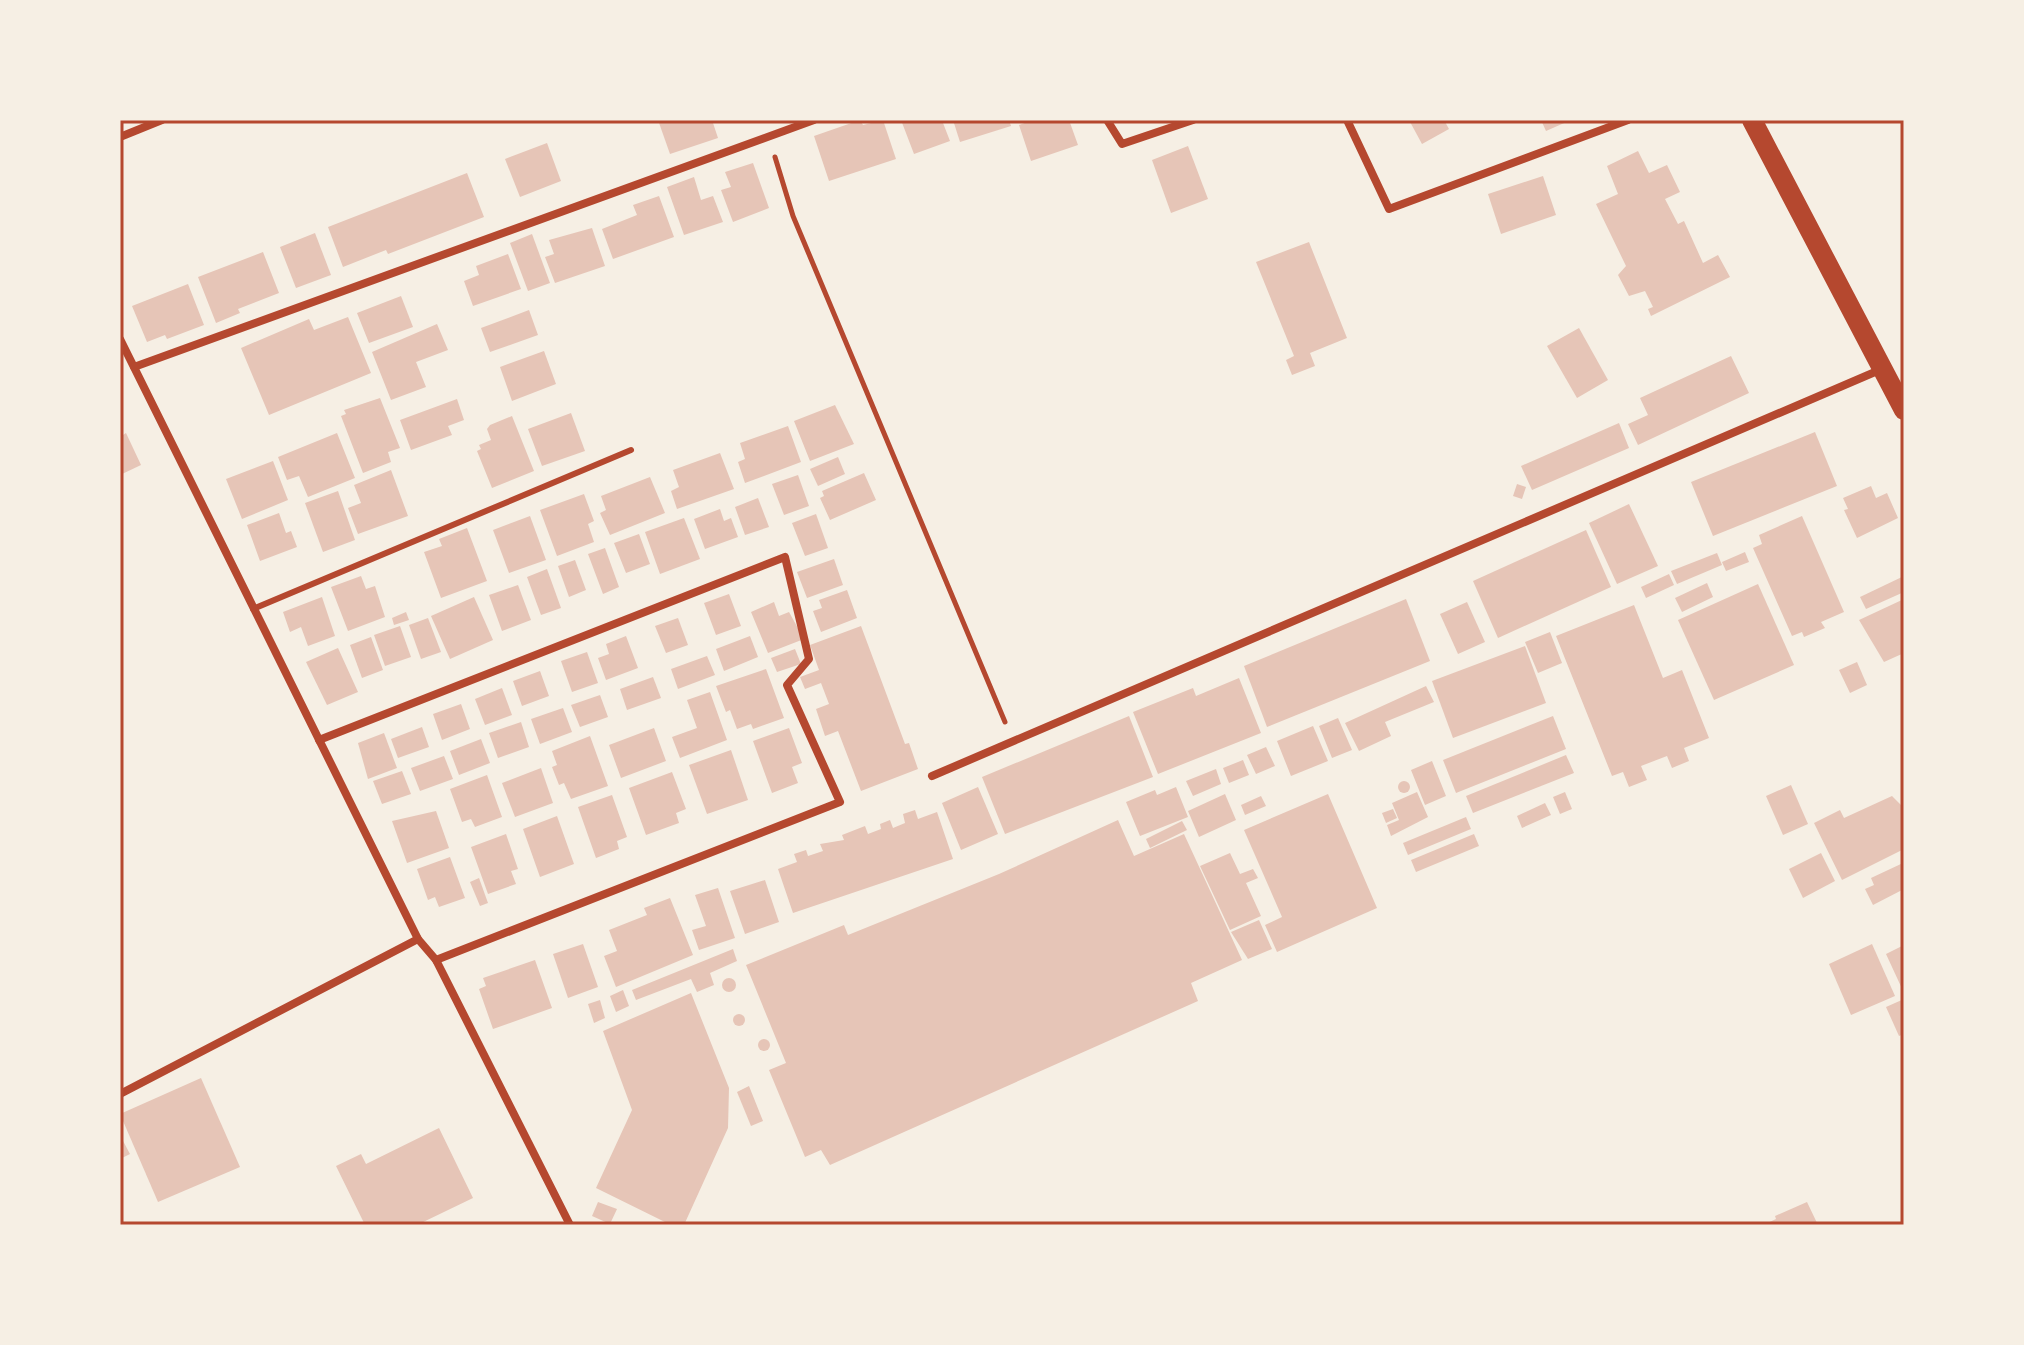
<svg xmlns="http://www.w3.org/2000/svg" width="2024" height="1345" viewBox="0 0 2024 1345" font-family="'Roboto Condensed',sans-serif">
  <rect width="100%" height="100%" fill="#f6efe4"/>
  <!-- building -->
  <g fill="#e6c5b7">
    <path d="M658,120H712L718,138L670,154Z"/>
    <path d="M860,120L863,125L883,120L896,159L829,181L814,136Z"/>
    <path d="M901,120H950L943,123L950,141L914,154Z"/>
    <path d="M953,120H1009L1011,126L960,142Z"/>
    <path d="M1033,120H1069L1078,145L1031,161L1019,125Z"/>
    <path d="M1409,120H1444L1449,129L1422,144Z"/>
    <path d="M1541,120H1571L1546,131Z"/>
    <path d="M547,143L561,181L520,197L505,159Z"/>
    <path d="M1188,146L1208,199L1171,213L1152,160Z"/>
    <path d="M1638,151L1649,173L1667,165L1680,192L1665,199L1678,224L1684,221L1703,263L1718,255L1730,277L1651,316L1648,309L1653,307L1645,291L1629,296L1618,275L1626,266L1596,204L1618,194L1607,166Z"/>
    <path d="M753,163L769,208L733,222L721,190L731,187L725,172Z"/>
    <path d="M467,173L484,217L388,254L386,250L343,267L328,227Z"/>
    <path d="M1543,176L1556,215L1501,234L1488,194Z"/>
    <path d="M694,177L701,200L713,196L723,222L684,235L667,187Z"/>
    <path d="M659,196L674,237L613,259L602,229L637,215L633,205Z"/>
    <path d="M592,228L605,266L555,283L545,257L554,254L549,240Z"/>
    <path d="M315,233L331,275L296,288L280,247Z"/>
    <path d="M532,234L550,283L528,291L510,243Z"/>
    <path d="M1309,242L1347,338L1310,353L1315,366L1292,375L1286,360L1294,356L1256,262Z"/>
    <path d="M263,252L279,293L238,309L240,313L216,323L198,277Z"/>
    <path d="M508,254L521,289L473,306L464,281L479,275L476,266Z"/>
    <path d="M188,284L204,325L167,339L165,335L147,342L132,306Z"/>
    <path d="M401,296L413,327L369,343L357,313Z"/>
    <path d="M529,310L538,335L490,352L481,328Z"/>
    <path d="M348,317L371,373L269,415L241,348L309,319L314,330Z"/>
    <path d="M437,324L448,350L416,362L426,387L391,400L372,352Z"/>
    <path d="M1579,328L1608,380L1577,398L1547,346Z"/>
    <path d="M544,351L556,384L512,401L500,367Z"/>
    <path d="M1731,356L1749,393L1638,445L1628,424L1648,415L1640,398Z"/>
    <path d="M380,398L400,448L388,452L391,462L363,473L341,416L346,414L344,410Z"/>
    <path d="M457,399L464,420L448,426L452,435L411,450L400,420Z"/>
    <path d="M835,405L854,444L810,461L794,421Z"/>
    <path d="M571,413L585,451L542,466L528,429Z"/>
    <path d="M512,416L534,471L492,488L477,451L481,449L479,445L491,440L487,429L490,425Z"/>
    <path d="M1619,423L1629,448L1532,490L1521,466Z"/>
    <path d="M788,426L801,462L745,483L738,462L745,459L740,443Z"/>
    <path d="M1815,432L1837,486L1713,536L1691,482Z"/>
    <path d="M126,433L141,465L120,475V437Z"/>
    <path d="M337,433L355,478L308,497L299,476L287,480L278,457Z"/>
    <path d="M720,453L734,489L677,509L671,491L679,487L673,470Z"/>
    <path d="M838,457L845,474L818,486L810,469Z"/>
    <path d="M273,461L288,500L242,519L226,479Z"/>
    <path d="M391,470L408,516L358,534L348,508L361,503L354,485Z"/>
    <path d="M864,473L876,500L830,520L820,498L824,496L822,491Z"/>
    <path d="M798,475L809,506L784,515L772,484Z"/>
    <path d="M650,477L665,513L610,535L600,513L606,510L601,496Z"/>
    <path d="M1517,484L1526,487L1522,499L1513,496Z"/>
    <path d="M1871,486L1876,498L1887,493L1898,518L1857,538L1844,510L1848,509L1843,498Z"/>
    <path d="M338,491L355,540L323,552L305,503Z"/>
    <path d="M584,494L594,521L588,524L594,542L557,556L540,510Z"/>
    <path d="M758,498L769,527L745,535L735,507Z"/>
    <path d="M1629,504L1658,566L1617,584L1589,523Z"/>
    <path d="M720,509L724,521L731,518L738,537L705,549L694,519Z"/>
    <path d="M279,513L286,533L291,531L297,547L260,561L247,525Z"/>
    <path d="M816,514L828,548L805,556L792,523Z"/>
    <path d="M530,516L546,560L509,573L493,530Z"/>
    <path d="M1802,516L1844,612L1821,622L1825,628L1804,637L1802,632L1792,636L1753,548L1762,544L1759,535Z"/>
    <path d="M684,518L700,559L660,574L645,532Z"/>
    <path d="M467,528L487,581L441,598L424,552L442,546L439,539Z"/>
    <path d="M1586,530L1611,587L1498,638L1473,581Z"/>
    <path d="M639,534L650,564L626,573L614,543Z"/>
    <path d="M605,548L619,587L603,594L588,554Z"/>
    <path d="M1745,552L1749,562L1726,571L1722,562Z"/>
    <path d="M1717,553L1722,565L1677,584L1671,571Z"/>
    <path d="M834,559L843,585L807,598L797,572Z"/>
    <path d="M575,560L586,590L569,597L558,566Z"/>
    <path d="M547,569L561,608L541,615L527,577Z"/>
    <path d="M1669,574L1674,585L1646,598L1641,587Z"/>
    <path d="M361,576L366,589L375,586L385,617L348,631L331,587Z"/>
    <path d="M1904,576V592L1866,609L1860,597Z"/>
    <path d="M1707,583L1713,597L1682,612L1675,598Z"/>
    <path d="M1758,584L1794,665L1714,700L1678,620Z"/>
    <path d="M518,585L531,620L502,631L489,595Z"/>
    <path d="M847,590L857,618L821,632L813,611L822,608L819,600Z"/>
    <path d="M729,594L741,626L716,635L704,603Z"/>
    <path d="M322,597L335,636L308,646L301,627L290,632L283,612Z"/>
    <path d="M474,597L493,640L450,659L431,616Z"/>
    <path d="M1406,599L1430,661L1267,727L1244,666Z"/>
    <path d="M1904,599V653L1884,662L1859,620Z"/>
    <path d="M774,602L779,616L789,612L804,639L768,653L751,612Z"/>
    <path d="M1467,602L1485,642L1458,654L1440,614Z"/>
    <path d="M1634,605L1663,678L1682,670L1709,738L1684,748L1689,761L1672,768L1667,756L1641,766L1647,780L1629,787L1623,772L1612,776L1556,636Z"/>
    <path d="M406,612L409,620L394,625L392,618Z"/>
    <path d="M428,618L441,652L421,659L409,625Z"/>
    <path d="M678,618L688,645L666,653L655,626Z"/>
    <path d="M400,626L411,657L385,666L374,635Z"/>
    <path d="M861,626L905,744L909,743L918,769L861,791L838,731L825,736L816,709L829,704L821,683L805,689L800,677L819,670L810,645Z"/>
    <path d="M1550,632L1562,663L1538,673L1525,642Z"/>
    <path d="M626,636L638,668L606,680L598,658L609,654L606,644Z"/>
    <path d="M750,636L758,657L724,671L716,649Z"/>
    <path d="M371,637L383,670L362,678L350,645Z"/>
    <path d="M1525,646L1546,703L1453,738L1432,681Z"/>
    <path d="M338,648L358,692L327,705L306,662Z"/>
    <path d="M795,649L801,664L777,672L771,658Z"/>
    <path d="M587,652L598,683L572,692L561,661Z"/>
    <path d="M707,656L715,675L678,689L671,669Z"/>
    <path d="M1857,662L1867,685L1850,693L1839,670Z"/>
    <path d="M766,669L784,718L753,729L751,724L737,729L730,710L726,712L716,686Z"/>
    <path d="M540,671L549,696L522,706L513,681Z"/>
    <path d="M653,677L661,698L627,710L620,689Z"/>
    <path d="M1239,678L1261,733L1158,774L1133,712L1193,688L1196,696Z"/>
    <path d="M1426,686L1434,702L1385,722L1391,736L1359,751L1345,723Z"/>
    <path d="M502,688L512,715L485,725L475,699Z"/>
    <path d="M710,692L727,740L680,758L672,737L697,728L687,700Z"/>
    <path d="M600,695L608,717L580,727L571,705Z"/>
    <path d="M461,704L470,729L442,740L433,714Z"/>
    <path d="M563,708L572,732L540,744L531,719Z"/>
    <path d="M1129,716L1153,777L1005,834L982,777Z"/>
    <path d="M1553,716L1566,749L1456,793L1443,760Z"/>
    <path d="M1338,718L1352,750L1332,758L1319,726Z"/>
    <path d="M521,722L529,747L498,758L489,733Z"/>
    <path d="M1313,726L1328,761L1291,776L1277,741Z"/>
    <path d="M422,727L429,747L398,758L391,739Z"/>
    <path d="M654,728L666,761L621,778L609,745Z"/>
    <path d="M789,728L802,763L792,767L798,783L772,793L753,741Z"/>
    <path d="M384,733L397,768L368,779L358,743Z"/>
    <path d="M590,736L608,786L571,799L564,783L559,785L552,767L557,765L552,751Z"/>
    <path d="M481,739L490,763L459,775L450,751Z"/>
    <path d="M1266,747L1275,766L1256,774L1247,755Z"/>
    <path d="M731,750L748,800L707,814L689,765Z"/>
    <path d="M1566,755L1574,773L1473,813L1466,796Z"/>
    <path d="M444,756L453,779L420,791L411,768Z"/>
    <path d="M1243,760L1249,775L1229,783L1223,768Z"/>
    <path d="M1432,761L1446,796L1425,805L1411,770Z"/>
    <path d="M541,768L553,803L515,817L502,783Z"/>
    <path d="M1216,769L1221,784L1193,796L1186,781Z"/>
    <path d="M402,771L411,794L382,804L373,781Z"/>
    <path d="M672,772L686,809L676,813L679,823L646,835L629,788Z"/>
    <path d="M487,775L502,817L475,827L471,819L462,822L450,789Z"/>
    <circle cx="1404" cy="787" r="6"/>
    <path d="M1791,785L1808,824L1783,835L1766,796Z"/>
    <path d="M978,787L998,834L961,850L942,803Z"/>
    <path d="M1176,787L1188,817L1140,836L1126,802L1155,790L1157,795Z"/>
    <path d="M1417,792L1428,817L1391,836L1387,825L1399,820L1392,803Z"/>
    <path d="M1565,792L1572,809L1560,814L1553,797Z"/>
    <path d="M1225,794L1236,820L1199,837L1188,811Z"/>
    <path d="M1328,794L1377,908L1277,952L1265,925L1282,917L1244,830Z"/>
    <path d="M612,795L627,837L617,841L619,849L596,858L578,807Z"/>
    <path d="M1261,796L1266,806L1245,815L1241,805Z"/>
    <path d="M1892,796L1904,808V849L1842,880L1814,823L1840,810L1844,818Z"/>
    <path d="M1545,803L1551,815L1522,828L1517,816Z"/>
    <path d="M1393,809L1397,818L1386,823L1382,813Z"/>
    <path d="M915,810L918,819L937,812L953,859L793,913L778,869L797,862L794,854L806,850L808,856L823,851L820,844L844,840L842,835L865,826L868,834L881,829L880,824L890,820L893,828L905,823L903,814Z"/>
    <path d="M436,811L449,848L407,863L392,821Z"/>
    <path d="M557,816L574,864L540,877L523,829Z"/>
    <path d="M1466,817L1471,829L1408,855L1403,843Z"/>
    <path d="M1118,820L1134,856L1184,834L1242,960L1191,983L1198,1001L830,1165L821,1150L805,1157L769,1070L786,1063L746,965L844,925L848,935L999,874Z"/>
    <path d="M1182,821L1187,830L1150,848L1146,839Z"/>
    <path d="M506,834L518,869L511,871L516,884L488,894L471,847Z"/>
    <path d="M1474,834L1479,846L1416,872L1411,860Z"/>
    <path d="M1230,853L1240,874L1253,869L1258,878L1246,883L1261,916L1230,930L1200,866Z"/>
    <path d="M1821,853L1835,881L1803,898L1789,869Z"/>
    <path d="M450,857L465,898L439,907L435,897L428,900L417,869Z"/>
    <path d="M1903,863L1904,889L1873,905L1865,889L1874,885L1871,878Z"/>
    <path d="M479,878L488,903L480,906L470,882Z"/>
    <path d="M765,880L779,922L745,934L730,891Z"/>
    <path d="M718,888L735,938L699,950L692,930L706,926L695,895Z"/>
    <path d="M670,898L693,955L616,987L604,956L617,951L609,930L647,915L644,908Z"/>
    <path d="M1259,920L1272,949L1248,959L1231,932Z"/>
    <path d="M583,944L598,987L568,998L553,954Z"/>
    <path d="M1872,944L1895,996L1851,1015L1829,964Z"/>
    <path d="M1904,945V993L1886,954Z"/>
    <path d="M733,949L737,961L710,973L714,985L697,992L691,979L636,1000L632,990Z"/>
    <path d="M535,960L552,1008L493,1029L479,989L486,986L483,978Z"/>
    <circle cx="729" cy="985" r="7"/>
    <path d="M623,990L629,1006L616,1012L610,996Z"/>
    <path d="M691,993L729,1088L728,1128L684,1225H671L596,1188L632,1110L603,1031Z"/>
    <path d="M1904,999V1034L1899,1036L1886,1007Z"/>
    <path d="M600,1000L605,1018L594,1023L588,1004Z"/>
    <circle cx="739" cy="1020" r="6"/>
    <circle cx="764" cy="1045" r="6"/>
    <path d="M201,1078L240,1167L158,1202L120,1114Z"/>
    <path d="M749,1086L763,1121L751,1126L737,1092Z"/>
    <path d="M439,1128L473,1198L417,1225H365L336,1166L361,1154L366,1164Z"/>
    <path d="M122,1139L130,1154L120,1159V1140Z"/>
    <path d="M598,1202L617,1209L610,1224L592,1216Z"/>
    <path d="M1807,1202L1818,1225H1763L1776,1219L1775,1216Z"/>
  </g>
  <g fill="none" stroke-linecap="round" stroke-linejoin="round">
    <!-- path -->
    <path stroke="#b5482f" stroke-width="5" d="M775,157L793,216L1005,722"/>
    <!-- service -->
    <path stroke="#b5482f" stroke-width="6" d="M253,609L631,450"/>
    <!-- minor -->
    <g stroke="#b5482f" stroke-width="8">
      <path d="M1107,120L1122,144L1193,120"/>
      <path d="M1347,120L1389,209L1628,120"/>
      <path d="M120,137L162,120"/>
      <path d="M120,339L418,939L436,960L570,1225"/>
      <path d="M134,367L814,120"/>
      <path d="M319,740L785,557L809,659L787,685L840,802L436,960"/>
      <path d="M932,776L1882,369"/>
      <path d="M120,1094L418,939"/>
    </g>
    <!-- primary -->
    <path stroke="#b5482f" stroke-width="20" d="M1752,120L1904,410"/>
  </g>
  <!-- border -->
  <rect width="2024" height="1345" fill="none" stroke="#f6efe4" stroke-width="244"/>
  <rect x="122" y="122" width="1780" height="1101" fill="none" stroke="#b5482f" stroke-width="3"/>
</svg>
